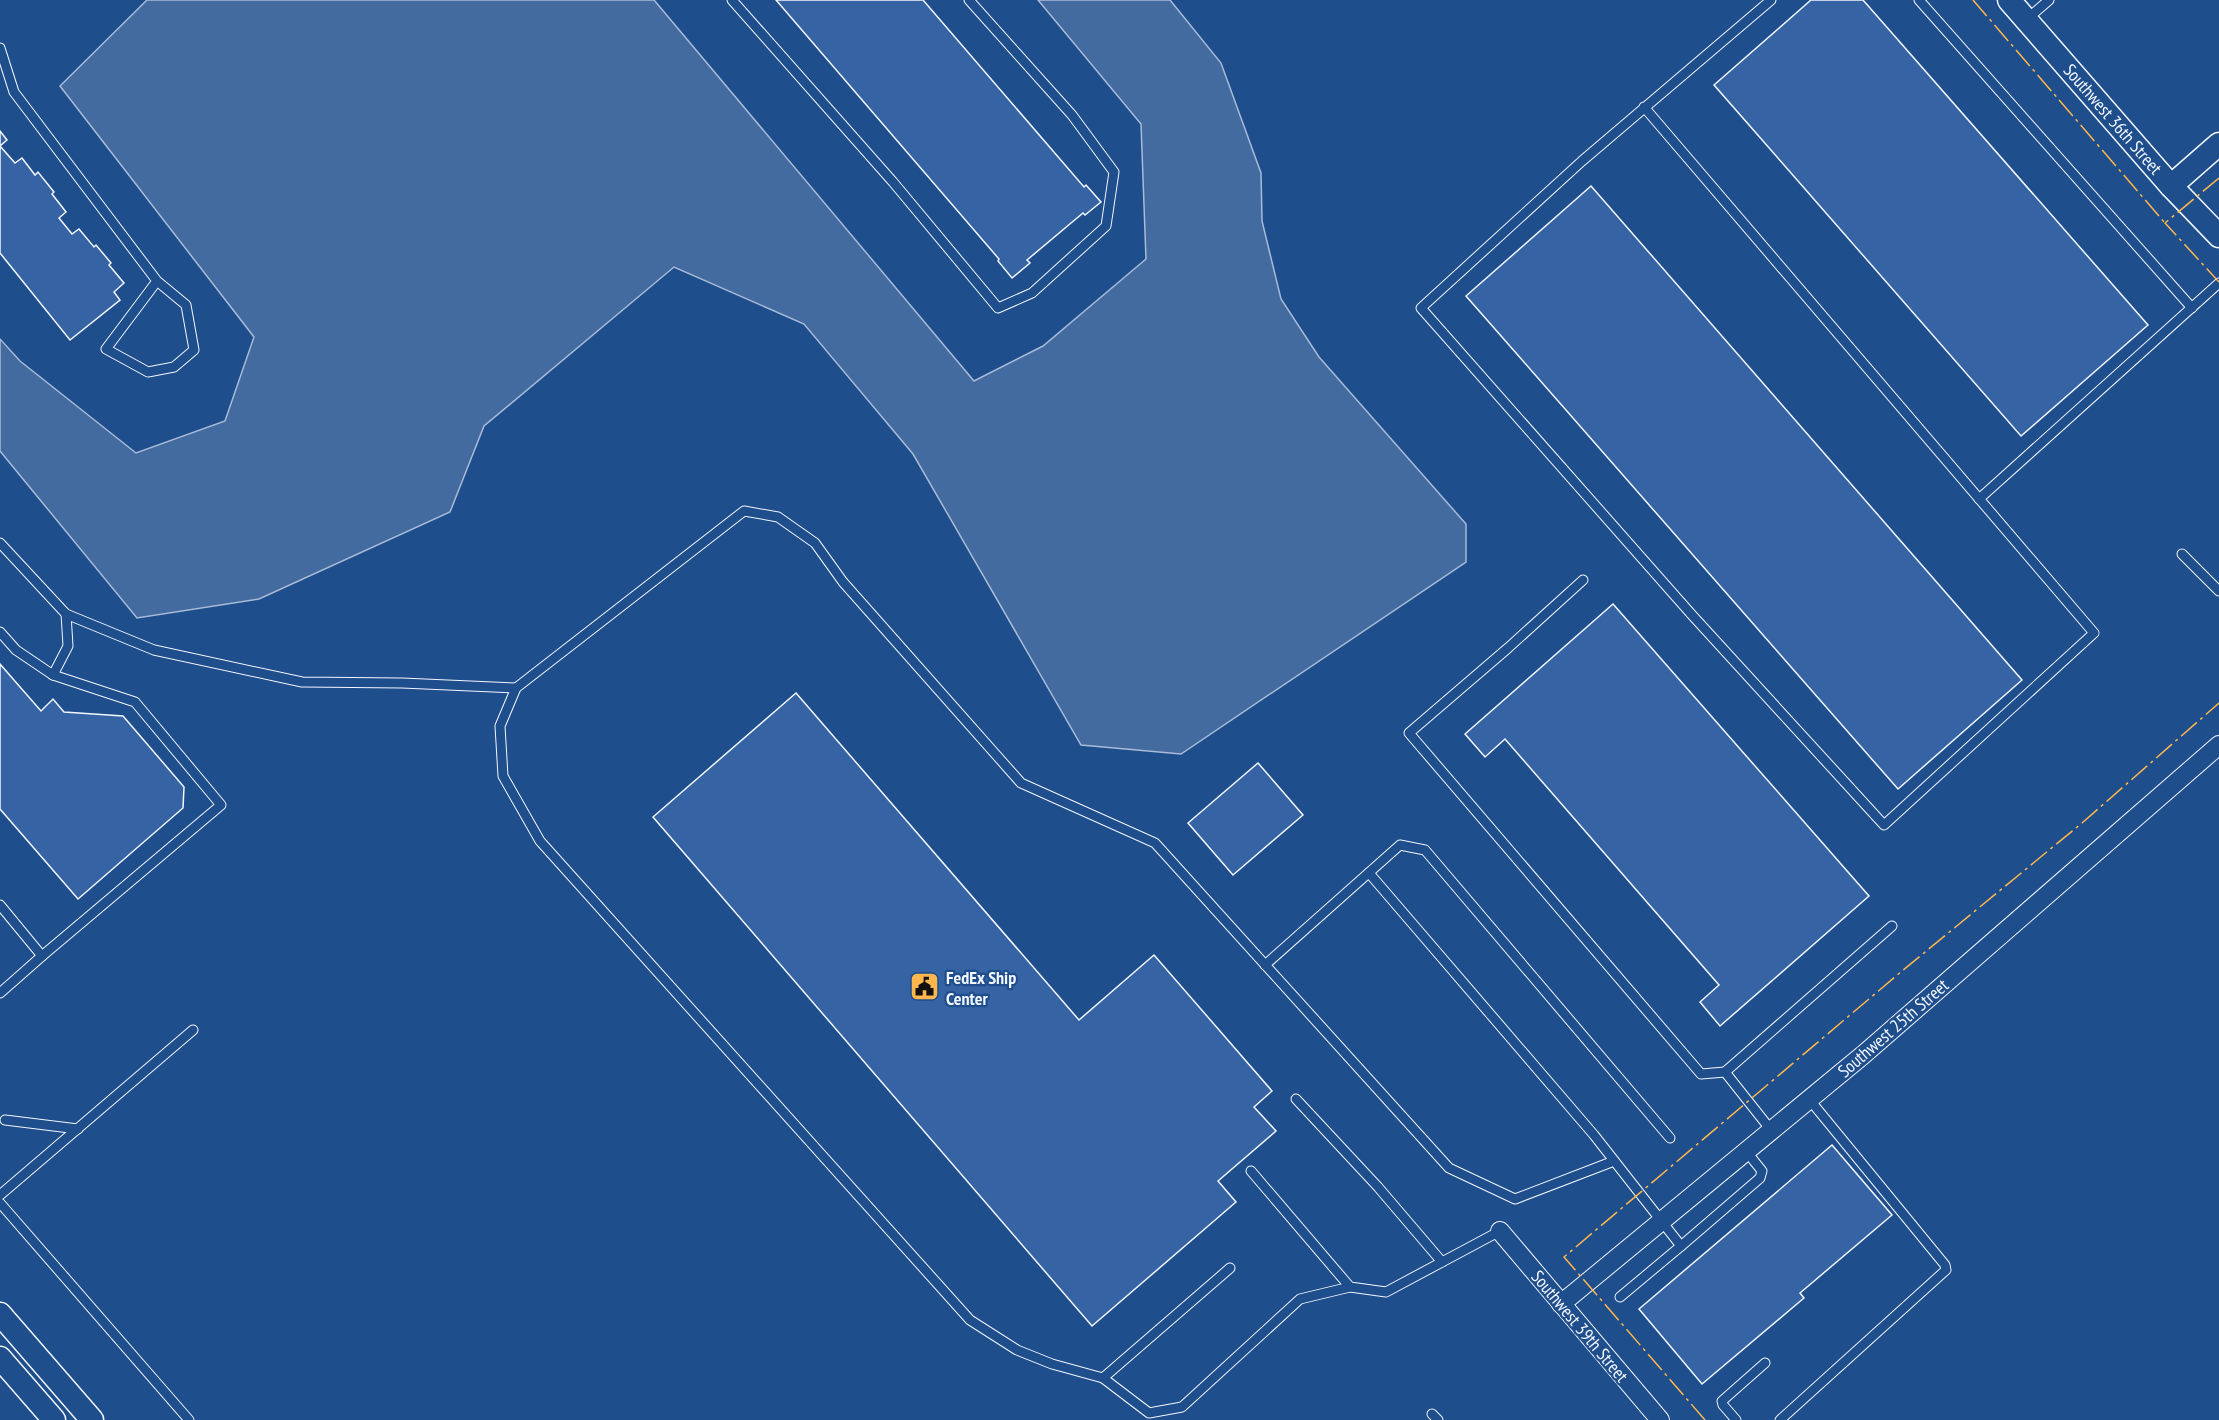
<svg xmlns="http://www.w3.org/2000/svg" width="2219" height="1420" viewBox="0 0 2219 1420" font-family="'PT Sans Narrow',sans-serif">
  <rect width="100%" height="100%" fill="#1f4e8c"/>
  <!-- water -->
  <path fill="#446ba0" stroke="#a8bbd7" stroke-width="1.5" d="M147,0H654L974,381L1043,346L1146,259L1141,124L1038,0H1170L1221,63L1261,173L1262,221L1281,299L1319,357L1466,524V562L1181,754L1081,745L913,454L804,324L674,267L484,426L450,512L259,599L137,618L0,451V339L20,361L136,453L225,421L254,337L60,86Z"/>
  <!-- building -->
  <g fill="#3563a3" stroke="#f2f6ff" stroke-width="1.5">
    <path d="M776,0H923L1084,187L1086,185L1101,202L1085,215L1083,213L1027,260L1030,263L1012,278L998,261L999,259Z"/>
    <path d="M1811,0H1863L2148,325L2021,436L1714,85Z"/>
    <path d="M0,131L7,140L0,146L15,163L22,158L35,175L38,172L54,192L52,194L66,212L59,218L72,234L79,229L94,247L96,245L111,263L109,265L124,283L114,292L120,300L70,340L0,253Z"/>
    <path d="M1591,186L2022,680L1898,789L1466,296Z"/>
    <path d="M1613,604L1869,896L1720,1026L1700,1002L1719,985L1505,739L1485,757L1465,734Z"/>
    <path d="M0,664L41,711L53,699L64,712L123,716L184,787L183,808L78,899L0,809Z"/>
    <path d="M796,693L1079,1020L1154,955L1272,1091L1254,1107L1276,1131L1218,1181L1236,1202L1092,1326L653,817Z"/>
    <path d="M1258,763L1303,815L1233,875L1188,823Z"/>
    <path d="M1832,1145L1892,1215L1800,1293L1804,1298L1702,1384L1639,1309Z"/>
  </g>
  <g fill="none" stroke-linecap="round" stroke-linejoin="round">
    <defs>
      <g id="service">
        <path d="M732,0L893,182L998,308L1032,293L1106,226L1114,172L1072,115L969,0"/>
        <path d="M1919,0L2192,308"/>
        <path d="M2026,20L2049,0"/>
        <path d="M0,48L14,92L157,281L186,305L194,350L174,367L148,372L106,349L157,281"/>
        <path d="M1644,107L2094,633L1884,825L1692,615L1421,308L1582,161L1771,0"/>
        <path d="M1979,499L2219,283"/>
        <path d="M0,543L66,614L68,646L53,675L135,702L221,805L42,956L0,905"/>
        <path d="M2182,554L2219,591"/>
        <path d="M1583,580L1508,648L1409,733L1701,1074L1725,1072"/>
        <path d="M66,614L154,650L302,682L402,683L516,688"/>
        <path d="M0,632L16,650L53,675"/>
        <path d="M1369,873L1594,1135L1681,1246L1760,1178L1762,1171L1746,1151"/>
        <path d="M1265,965L1400,845L1425,850L1670,1138"/>
        <path d="M0,993L42,956"/>
        <path d="M1296,1099L1378,1187L1442,1262L1500,1231"/>
        <path d="M5,1120L78,1129"/>
        <path d="M1771,1130L1725,1072L1892,926"/>
        <path d="M1251,1171L1350,1287L1386,1292L1442,1262"/>
        <path d="M0,1195L193,1030"/>
        <path d="M0,1203L189,1420"/>
        <path d="M1230,1268L1103,1378L1149,1413L1182,1407L1300,1299L1350,1287"/>
        <path d="M1620,1297L1681,1246"/>
        <path d="M1103,1378L1052,1364L1017,1350L970,1320L540,841L503,776L500,726L516,688L744,511L778,517L815,543L843,582L1021,783L1155,843L1449,1168L1515,1199L1614,1161"/>
        <path d="M1432,1414L1438,1420"/>
        <path d="M1736,1420L1723,1405L1722,1401L1765,1363"/>
        <path d="M1780,1420L1946,1270L1945,1265L1809,1099"/>
      </g>
      <g id="minor">
        <path d="M1500,1231L1660,1420"/>
        <path d="M1561,1304L1863,1055L2219,745"/>
      </g>
      <g id="tertiary">
        <path d="M2009,0L2171,186L2219,236"/>
        <path d="M2171,186L2219,144"/>
        <path d="M0,1314L92,1420"/>
        <path d="M0,1358L54,1420"/>
      </g>
    </defs>
    <!-- service casing -->
    <use href="#service" stroke="#f2f6ff" stroke-width="11"/>
    <!-- minor casing -->
    <use href="#minor" stroke="#f2f6ff" stroke-width="20"/>
    <!-- tertiary casing -->
    <use href="#tertiary" stroke="#f2f6ff" stroke-width="25"/>
    <!-- service -->
    <use href="#service" stroke="#1f4e8c" stroke-width="9"/>
    <!-- minor -->
    <use href="#minor" stroke="#1f4e8c" stroke-width="18"/>
    <!-- tertiary -->
    <use href="#tertiary" stroke="#1f4e8c" stroke-width="22"/>
    <!-- power -->
    <g stroke="#ffb74d" stroke-width="1.5" stroke-dasharray="21 4.5 3 4.5" stroke-linecap="butt">
      <path d="M1973,0L2165,223"/>
      <path d="M2219,178L2165,223L2219,282"/>
      <path d="M1705,1420L1564,1257L1902,971L2082,823L2219,703"/>
    </g>
  </g>
  <!-- icons -->
  <defs>
    <symbol id="civic-square" viewBox="-11 -11 22 22"><rect x="-9" y="-9" width="18" height="18" rx="4" fill="#ffb74d" stroke="#1f4e8c"/><path d="M-.6-6.5H3V-4.5H.6V-3L4-1V1h2V6H-6V1h2V-1L-.6-3ZM-1.2 2.5V6h2.4V2.5Z" fill="#111"/></symbol>
  </defs>
  <g fill-rule="evenodd">
    <use href="#civic-square" x="908" y="970" width="33" height="33"/>
  </g>
  <g text-anchor="middle" dominant-baseline="central" stroke-width="4.5" stroke-linejoin="round" paint-order="stroke">
    <!-- street labels -->
    <g font-size="18" fill="#f2f6ff" stroke="#1f4e8c">
      <text transform="translate(2113 119) rotate(49)">Southwest 36th Street</text>
      <text transform="translate(1893 1028) rotate(-41)">Southwest 25th Street</text>
      <text transform="translate(1580 1326) rotate(50)">Southwest 39th Street</text>
    </g>
    <!-- poi labels -->
    <g font-size="18" font-weight="bold" fill="#f2f6ff" stroke="#1f4e8c" text-anchor="start">
      <text x="946" y="977">FedEx Ship<tspan x="946" dy="21">Center</tspan></text>
    </g>
  </g>
</svg>
